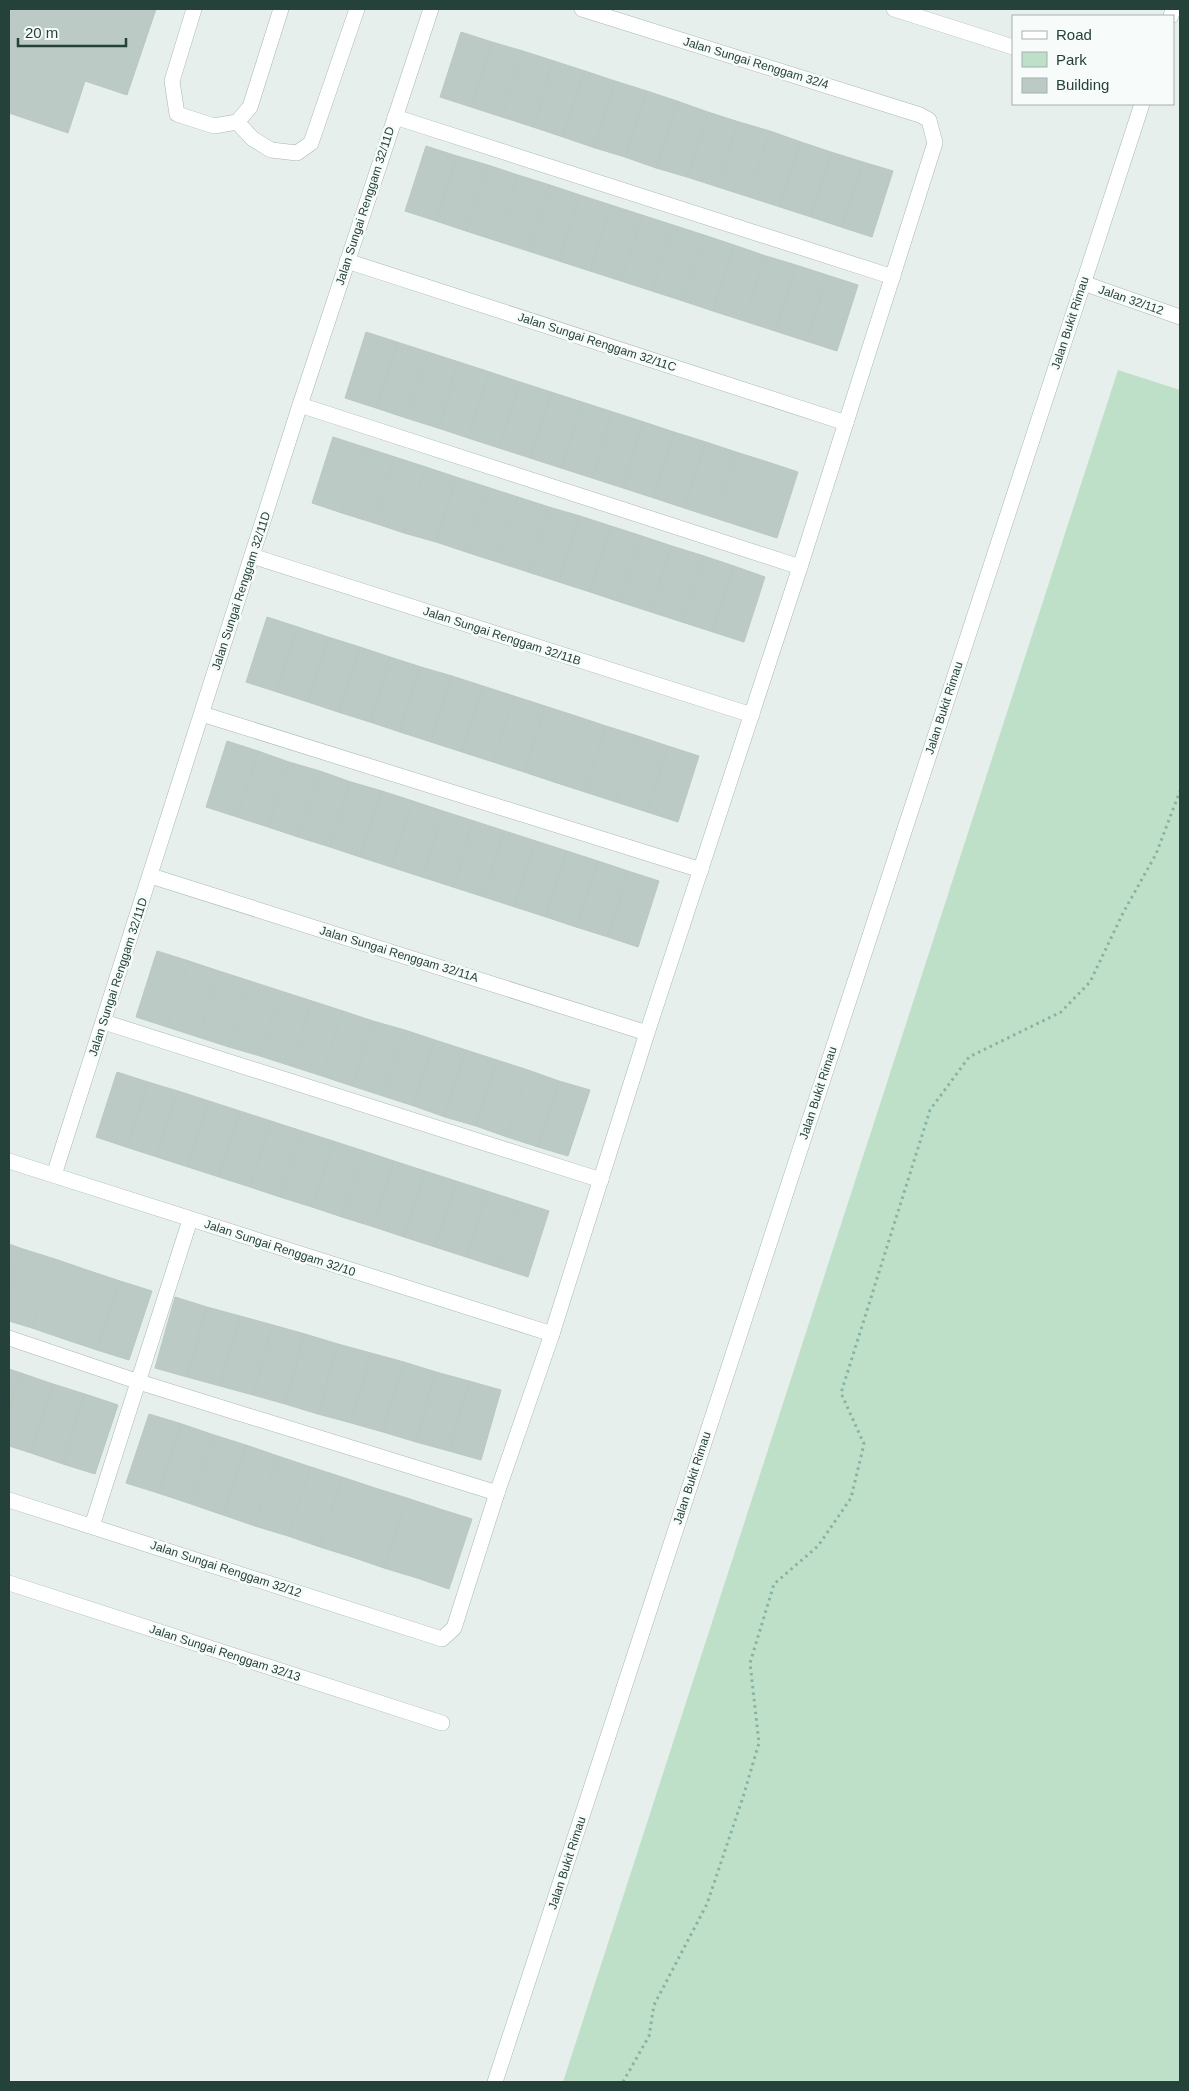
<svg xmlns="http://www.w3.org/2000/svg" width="1189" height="2091" viewBox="0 0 1189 2091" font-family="Helvetica,sans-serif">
  <rect width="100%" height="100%" fill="#e6efeb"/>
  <!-- green -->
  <path fill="#bfe0c8" d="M1118,370L1180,390V2082H563Z"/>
  <!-- building -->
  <g fill="#bbcac4" stroke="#b8c9c2">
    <path d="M9,9H156L127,95L85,81L68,133L9,113Z"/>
    <path d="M461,32L492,42L471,107L440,97Z"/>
    <path d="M492,42L523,51L502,117L471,107Z"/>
    <path d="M523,51L554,61L533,127L502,117Z"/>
    <path d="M554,61L585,71L563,137L533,127Z"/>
    <path d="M585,71L615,81L595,148L563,137Z"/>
    <path d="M615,81L647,91L625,157L595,148Z"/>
    <path d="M647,91L677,101L656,168L625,157Z"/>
    <path d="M677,101L708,112L687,177L656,168Z"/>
    <path d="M708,112L739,122L718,187L687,177Z"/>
    <path d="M739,122L770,131L749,197L718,187Z"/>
    <path d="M770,131L801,142L780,207L749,197Z"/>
    <path d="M801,142L831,152L811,217L780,207Z"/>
    <path d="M426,146L457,156L436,221L405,211Z"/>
    <path d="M831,152L863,162L841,227L811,217Z"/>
    <path d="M457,156L488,165L466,231L436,221Z"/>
    <path d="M863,162L893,171L872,237L841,227Z"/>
    <path d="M488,165L518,175L497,241L466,231Z"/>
    <path d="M518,175L550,185L528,251L497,241Z"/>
    <path d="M550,185L580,195L559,261L528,251Z"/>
    <path d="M580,195L611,205L590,271L559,261Z"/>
    <path d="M611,205L642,215L621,281L590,271Z"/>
    <path d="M642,215L673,225L652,291L621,281Z"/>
    <path d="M673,225L704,235L683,301L652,291Z"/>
    <path d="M704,235L734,245L713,311L683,301Z"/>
    <path d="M734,245L766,256L744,321L713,311Z"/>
    <path d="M766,256L796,265L775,331L744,321Z"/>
    <path d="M796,265L827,275L806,341L775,331Z"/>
    <path d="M827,275L858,285L837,351L806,341Z"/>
    <path d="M366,332L397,342L376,408L345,398Z"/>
    <path d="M397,342L428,352L406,418L376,408Z"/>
    <path d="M428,352L459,362L438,428L406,418Z"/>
    <path d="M459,362L490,372L468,438L438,428Z"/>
    <path d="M490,372L520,382L499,448L468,438Z"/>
    <path d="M520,382L551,392L530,458L499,448Z"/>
    <path d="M551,392L582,402L561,468L530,458Z"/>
    <path d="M582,402L613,412L592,478L561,468Z"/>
    <path d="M613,412L644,422L623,488L592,478Z"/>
    <path d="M644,422L674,432L654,498L623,488Z"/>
    <path d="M674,432L706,442L684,508L654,498Z"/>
    <path d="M333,437L364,447L342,513L312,503Z"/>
    <path d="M706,442L736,452L715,518L684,508Z"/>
    <path d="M364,447L395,457L374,523L342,513Z"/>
    <path d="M736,452L768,462L746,528L715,518Z"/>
    <path d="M395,457L426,467L404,533L374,523Z"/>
    <path d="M768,462L798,472L777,538L746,528Z"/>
    <path d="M426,467L456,477L436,542L404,533Z"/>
    <path d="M456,477L487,487L466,552L436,542Z"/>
    <path d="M487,487L518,497L497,562L466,552Z"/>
    <path d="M518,497L549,507L528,572L497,562Z"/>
    <path d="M549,507L580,516L559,582L528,572Z"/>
    <path d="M580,516L611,526L590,592L559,582Z"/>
    <path d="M611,526L642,536L620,602L590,592Z"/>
    <path d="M642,536L672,546L651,612L620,602Z"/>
    <path d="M672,546L704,556L682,622L651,612Z"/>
    <path d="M704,556L734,566L713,632L682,622Z"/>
    <path d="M734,566L765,577L744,642L713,632Z"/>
    <path d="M267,617L298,627L277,692L246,682Z"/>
    <path d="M298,627L328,637L308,702L277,692Z"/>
    <path d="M328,637L360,647L338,712L308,702Z"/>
    <path d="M360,647L390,657L370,722L338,712Z"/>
    <path d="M390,657L421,667L400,732L370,722Z"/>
    <path d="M421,667L452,676L431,742L400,732Z"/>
    <path d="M452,676L483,686L462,752L431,742Z"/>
    <path d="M483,686L514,696L493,762L462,752Z"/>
    <path d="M514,696L545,706L524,772L493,762Z"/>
    <path d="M545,706L576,716L554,782L524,772Z"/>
    <path d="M576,716L606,726L585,792L554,782Z"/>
    <path d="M606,726L638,736L616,802L585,792Z"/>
    <path d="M638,736L668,746L647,812L616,802Z"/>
    <path d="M227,741L258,751L237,817L206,807Z"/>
    <path d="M668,746L699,756L678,822L647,812Z"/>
    <path d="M258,751L289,762L268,827L237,817Z"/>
    <path d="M289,762L320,771L298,837L268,827Z"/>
    <path d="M320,771L351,782L330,847L298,837Z"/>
    <path d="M351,782L382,791L360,857L330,847Z"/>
    <path d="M382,791L413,801L391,867L360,857Z"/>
    <path d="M413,801L443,811L422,877L391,867Z"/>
    <path d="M443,811L474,821L453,887L422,877Z"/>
    <path d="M474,821L505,831L484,897L453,887Z"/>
    <path d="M505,831L536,841L515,907L484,897Z"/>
    <path d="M536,841L567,851L546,917L515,907Z"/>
    <path d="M567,851L598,861L576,927L546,917Z"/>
    <path d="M598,861L628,871L608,937L576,927Z"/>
    <path d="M628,871L659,881L638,947L608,937Z"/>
    <path d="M157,951L189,961L167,1027L136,1017Z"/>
    <path d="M189,961L219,971L198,1037L167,1027Z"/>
    <path d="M219,971L250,981L229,1047L198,1037Z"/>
    <path d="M250,981L281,991L260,1056L229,1047Z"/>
    <path d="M281,991L312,1001L291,1066L260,1056Z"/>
    <path d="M312,1001L343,1011L322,1076L291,1066Z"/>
    <path d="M343,1011L373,1021L352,1086L322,1076Z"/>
    <path d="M373,1021L405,1030L383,1096L352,1086Z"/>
    <path d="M405,1030L435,1040L414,1106L383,1096Z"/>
    <path d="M435,1040L466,1050L445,1117L414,1106Z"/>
    <path d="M466,1050L497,1060L476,1126L445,1117Z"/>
    <path d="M497,1060L528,1070L507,1137L476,1126Z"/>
    <path d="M528,1070L559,1081L538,1147L507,1137Z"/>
    <path d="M117,1072L148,1082L126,1147L96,1137Z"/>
    <path d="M559,1081L590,1090L568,1156L538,1147Z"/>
    <path d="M148,1082L178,1091L157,1157L126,1147Z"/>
    <path d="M178,1091L209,1101L188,1167L157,1157Z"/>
    <path d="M209,1101L240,1111L219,1177L188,1167Z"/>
    <path d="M240,1111L271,1121L250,1187L219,1177Z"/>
    <path d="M271,1121L302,1131L280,1197L250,1187Z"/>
    <path d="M302,1131L333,1141L312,1207L280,1197Z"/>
    <path d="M333,1141L364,1151L342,1217L312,1207Z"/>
    <path d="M364,1151L394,1161L374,1227L342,1217Z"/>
    <path d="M394,1161L425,1171L404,1237L374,1227Z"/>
    <path d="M425,1171L456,1181L435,1247L404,1237Z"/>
    <path d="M456,1181L487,1191L466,1257L435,1247Z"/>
    <path d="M487,1191L518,1201L497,1267L466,1257Z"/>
    <path d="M518,1201L549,1211L528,1277L497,1267Z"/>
    <path d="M9,1244L23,1249L9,1291Z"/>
    <path d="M23,1249L55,1259L32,1328L9,1321V1291Z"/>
    <path d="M55,1259L87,1270L64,1339L32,1328Z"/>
    <path d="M87,1270L120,1281L97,1350L64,1339Z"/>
    <path d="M120,1281L152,1291L129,1360L97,1350Z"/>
    <path d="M175,1297L207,1307L187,1377L155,1368Z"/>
    <path d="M207,1307L240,1316L220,1386L187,1377Z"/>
    <path d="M240,1316L273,1325L253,1395L220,1386Z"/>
    <path d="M273,1325L305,1334L285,1404L253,1395Z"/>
    <path d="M305,1334L338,1344L318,1414L285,1404Z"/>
    <path d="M338,1344L371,1353L351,1423L318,1414Z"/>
    <path d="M371,1353L404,1362L383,1432L351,1423Z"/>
    <path d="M404,1362L436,1372L416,1442L383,1432Z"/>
    <path d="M9,1369L21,1373L9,1410Z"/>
    <path d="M436,1372L469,1381L449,1451L416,1442Z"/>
    <path d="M21,1373L53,1384L31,1453L9,1446V1410Z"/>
    <path d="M469,1381L501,1390L481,1460L449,1451Z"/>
    <path d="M53,1384L85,1394L63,1464L31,1453Z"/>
    <path d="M85,1394L118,1405L95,1474L63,1464Z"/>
    <path d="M149,1414L182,1424L158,1493L126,1483Z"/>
    <path d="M182,1424L214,1435L191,1504L158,1493Z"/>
    <path d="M214,1435L246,1445L223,1515L191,1504Z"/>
    <path d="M246,1445L278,1456L255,1526L223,1515Z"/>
    <path d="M278,1456L311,1467L288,1536L255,1526Z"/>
    <path d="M311,1467L342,1477L320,1547L288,1536Z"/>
    <path d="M342,1477L375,1488L352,1557L320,1547Z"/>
    <path d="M375,1488L407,1498L384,1568L352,1557Z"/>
    <path d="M407,1498L440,1509L417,1578L384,1568Z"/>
    <path d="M440,1509L472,1519L449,1589L417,1578Z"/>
  </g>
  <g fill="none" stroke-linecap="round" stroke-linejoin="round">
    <defs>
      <g id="minor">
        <path d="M194,9L172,81L177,114L214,126L237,122L250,107L281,9"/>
        <path d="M894,9L1013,47"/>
        <path d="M1171,16L1173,9"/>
        <path d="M395,117L893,277"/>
        <path d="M237,122L253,139L271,150L297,153L311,143L357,9"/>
        <path d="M347,261L846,423"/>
        <path d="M1083,283L1180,317"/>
        <path d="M300,405L800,567"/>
        <path d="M252,556L752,715"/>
        <path d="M202,714L701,870"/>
        <path d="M151,876L647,1033"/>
        <path d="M104,1022L601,1180"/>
        <path d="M9,1161L552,1334"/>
        <path d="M54,1175L300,405L431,9"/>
        <path d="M9,1338L139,1382L497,1493"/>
        <path d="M9,1500L442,1639L454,1628L497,1493L552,1334L647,1033L800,567L935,143L929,120L920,115L582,9"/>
        <path d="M92,1526L190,1220"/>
        <path d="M9,1583L442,1723"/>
        <path d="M495,2082L1142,104"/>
      </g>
    </defs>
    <!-- minor casing -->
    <use href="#minor" stroke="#a8b8b2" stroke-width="16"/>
    <!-- path -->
    <path stroke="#86b3a5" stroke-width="3" stroke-dasharray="2.5 4" stroke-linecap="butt" d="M623,2082L649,2036L654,2005L707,1904L743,1797L759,1743L750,1663L774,1584L818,1546L851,1498L864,1444L841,1393L930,1110L969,1057L1061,1012L1090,982L1123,913L1156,854L1180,791"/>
    <!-- minor -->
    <use href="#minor" stroke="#fff" stroke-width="15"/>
  </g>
  <g text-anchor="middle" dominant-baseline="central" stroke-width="5" stroke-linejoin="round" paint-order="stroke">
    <!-- street labels -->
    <g font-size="12" fill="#24423a" stroke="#f7fbf9">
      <text transform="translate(756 63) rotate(17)">Jalan Sungai Renggam 32/4</text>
      <text transform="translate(365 206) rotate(-72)">Jalan Sungai Renggam 32/11D</text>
      <text transform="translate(1131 300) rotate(19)">Jalan 32/112</text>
      <text transform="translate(1070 323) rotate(-72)">Jalan Bukit Rimau</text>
      <text transform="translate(597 342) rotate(18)">Jalan Sungai Renggam 32/11C</text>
      <text transform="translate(241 591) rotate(-72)">Jalan Sungai Renggam 32/11D</text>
      <text transform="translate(502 636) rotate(18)">Jalan Sungai Renggam 32/11B</text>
      <text transform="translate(944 708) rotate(-72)">Jalan Bukit Rimau</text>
      <text transform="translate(399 954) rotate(17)">Jalan Sungai Renggam 32/11A</text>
      <text transform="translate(118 977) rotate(-72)">Jalan Sungai Renggam 32/11D</text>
      <text transform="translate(818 1093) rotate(-72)">Jalan Bukit Rimau</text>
      <text transform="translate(280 1248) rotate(18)">Jalan Sungai Renggam 32/10</text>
      <text transform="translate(692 1478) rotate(-72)">Jalan Bukit Rimau</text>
      <text transform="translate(226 1569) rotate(18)">Jalan Sungai Renggam 32/12</text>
      <text transform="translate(225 1653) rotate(18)">Jalan Sungai Renggam 32/13</text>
      <text transform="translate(567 1863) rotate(-72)">Jalan Bukit Rimau</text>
    </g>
  </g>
  <!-- border -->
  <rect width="1189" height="2091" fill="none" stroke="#24423a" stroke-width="20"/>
  <!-- legend -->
  <rect x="1012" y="15" width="162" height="90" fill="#f7fbf9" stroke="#a3b1ad"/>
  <rect x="1022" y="31" width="25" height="8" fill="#ffffff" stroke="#a3b1ad"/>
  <text x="1056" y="40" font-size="15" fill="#24423a">Road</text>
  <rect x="1022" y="52" width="25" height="15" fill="#bfe0c8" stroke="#a3b1ad"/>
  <text x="1056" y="65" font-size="15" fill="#24423a">Park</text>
  <rect x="1022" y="78" width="25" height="15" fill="#bbcac4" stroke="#a3b1ad"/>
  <text x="1056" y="90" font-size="15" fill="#24423a">Building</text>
  <!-- scale -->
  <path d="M18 38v8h108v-8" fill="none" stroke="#24423a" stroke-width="2.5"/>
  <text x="25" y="38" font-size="15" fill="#24423a" stroke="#f7fbf9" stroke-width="4" paint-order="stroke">20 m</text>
</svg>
